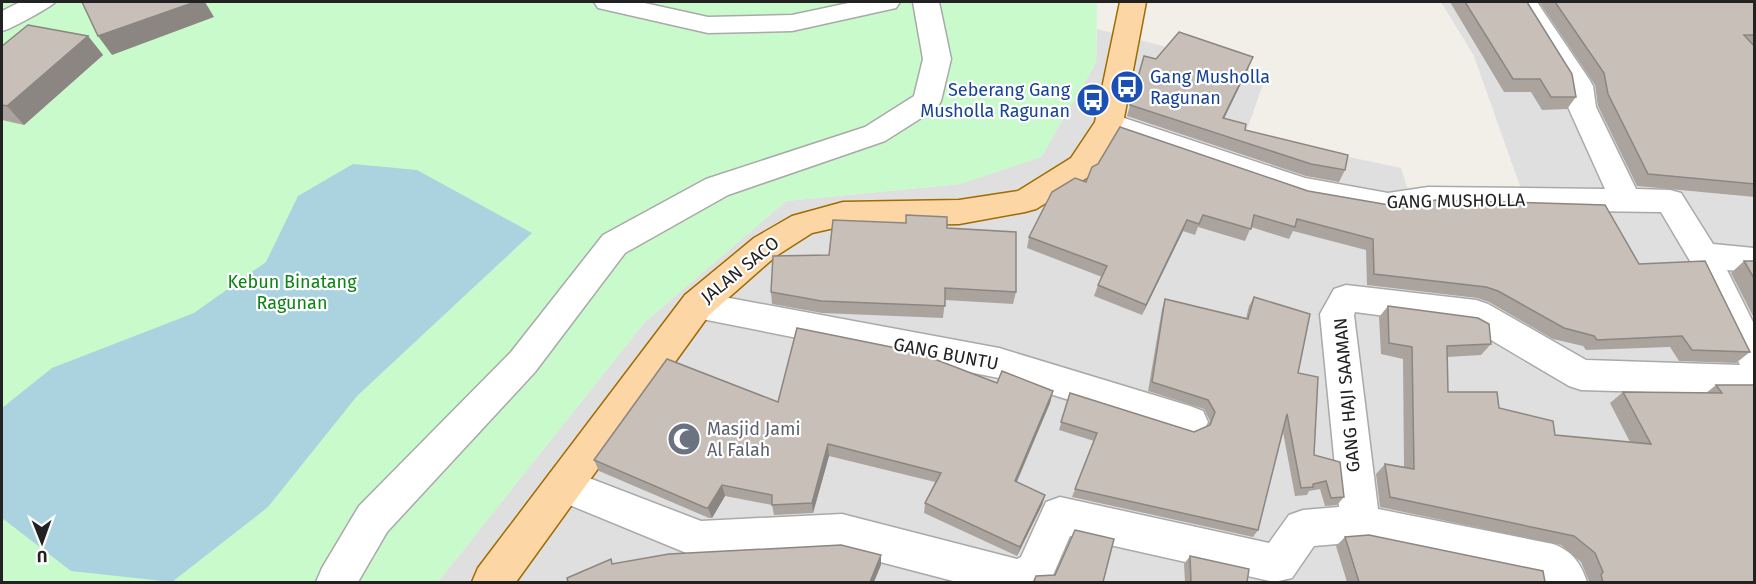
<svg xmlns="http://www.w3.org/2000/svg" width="1756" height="584" viewBox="0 0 1756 584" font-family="'Fira Sans',sans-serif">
  <rect width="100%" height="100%" fill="#f2efe9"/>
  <!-- residential -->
  <path fill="#e0dfdf" d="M1441,2H1754V582H438L644,323L786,201L960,184L1041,157L1096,63L1097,29L1267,73L1245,135L1401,168L1413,206H1527L1474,56Z"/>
  <!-- park -->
  <path fill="#c8facc" d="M2,2H1097L1096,63L1041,157L960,184L786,201L644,323L438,582H2Z"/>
  <!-- water -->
  <path fill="#aad3df" d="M353,164L417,170L532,233L357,396L268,507L172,582L71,571L2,518V408L52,368L194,313L266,262L298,196Z"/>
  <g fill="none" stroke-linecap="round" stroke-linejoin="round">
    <defs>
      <g id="minor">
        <path d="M20,2H55C51,7 9,30 2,31V11Z"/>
        <path d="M594,2H640L708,17L792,15L853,2H900L896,8L792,31L708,33L598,8Z"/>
        <path d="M913,2H939L951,59L941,101L937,108L885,141L728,195L625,253L535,372L387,532L358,582H316L322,568L359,506L511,352L603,235L706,179L865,127L914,96L923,59Z"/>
        <path d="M1513,2H1537L1589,79L1593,86L1596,107L1636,189L1670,190L1681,193L1713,244L1754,248V272L1727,270L1754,324V395L1581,390L1569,386L1469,327L1355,312L1354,315L1378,509L1553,544C1572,551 1581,563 1587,582H1543L1541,580L1360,542L1314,546L1292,578L1274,582L1070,536L1050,582H957L842,552L701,559L550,497L544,485L550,473L563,468L701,521L842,514L1017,559L1021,557L1046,502L1060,497L1269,543L1289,515L1303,510L1339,507L1320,314L1334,289L1346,285L1476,300L1488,304L1586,360L1740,365L1690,261L1661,212L1428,209L1388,215L1303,200L1099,130L1095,123L1099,116L1109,113L1305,178L1388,193L1428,187L1605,189L1568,107L1565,86Z"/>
        <path d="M697,292L999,348L1190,406L1203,411L1208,422L1203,433L1190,438L999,378L697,318L685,315L680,305L685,295Z"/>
      </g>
      <path id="major" d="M1120,2H1146L1123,123L1093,174L1036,209L1025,212L959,224L843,226L812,233L776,256L709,315L516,582H472L478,568L685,295L754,238L792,216L843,202L959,200L1018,191L1071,158L1095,122Z"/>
    </defs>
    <!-- minor casing -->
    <use href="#minor" stroke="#a9a9a9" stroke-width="3"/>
    <!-- major casing -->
    <use href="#major" stroke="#a06b00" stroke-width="3"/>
    <!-- minor -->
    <use href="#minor" fill="#fff" fill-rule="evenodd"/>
    <!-- major -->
    <use href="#major" fill="#fcd6a4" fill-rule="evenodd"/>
  </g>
  <!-- wall -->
  <g fill="#aba49e">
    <path d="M1450,2H1527L1576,97L1567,109L1542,110L1531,92H1504Z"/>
    <path d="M1539,2H1755V197L1637,186L1598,106L1595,85Z"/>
    <path d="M88,36L103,55L24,125L2,120V46Z"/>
    <path d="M1144,56L1156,59L1248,69L1224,118L1245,130L1345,170L1339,182L1306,176L1127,116Z"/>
    <path d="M1086,182L1308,191L1639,264L1750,352L1736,363L1679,361L1670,347L1586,350L1583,346L1553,339L1489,302L1477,298L1367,285L1366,250L1293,231L1289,239L1251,227L1245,241L1198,227L1195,235L1183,231L1142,315L1094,296L1098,285L1102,277L1027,248L1029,237Z"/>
    <path d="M947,228L1016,292L1013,304L945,300L943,318L822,313L772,304L771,292L829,255Z"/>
    <path d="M1744,261H1755V320L1731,273Z"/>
    <path d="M1254,297L1298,373L1314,455L1344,497L1337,505L1325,506L1320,489L1309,491L1307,495L1295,496L1283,432L1258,530L1253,537L1072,497L1094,441L1059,430L1070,393L1194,432L1208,426L1210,421L1204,409L1148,391L1162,309L1165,299L1246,318L1249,306Z"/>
    <path d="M1388,306L1491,344L1481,355L1447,357L1448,392L1499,408L1555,435L1630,442L1610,403L1623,392L1706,393L1716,385H1755V582H1588L1589,581L1581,562L1561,545L1380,507L1376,474L1385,464L1404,467L1403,359L1381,354L1379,317Z"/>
    <path d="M997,383L1053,391L1050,403L1017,482L1045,495L1042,505L1017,556L924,513L925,503L935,482L829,456L813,513L774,515L772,505L725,496L712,518H709L599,471L594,460L778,402Z"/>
    <path d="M1345,537L1545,582H1347L1336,546Z"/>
    <path d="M1190,556L1246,582H1247H1185L1184,564Z"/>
  </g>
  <!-- shaded-wall -->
  <g fill="#8b8681">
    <path d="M195,2H205L214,17L112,55L98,36Z"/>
    <path d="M88,36L103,55L24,125L7,106Z"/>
    <path d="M1253,57L1248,69L1219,129L1223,118Z"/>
    <path d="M1187,220L1183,231L1142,315L1146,305Z"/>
    <path d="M1053,391L1050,403L1012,492L1015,481Z"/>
    <path d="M828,444L829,456L813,513L812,503Z"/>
    <path d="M722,485L725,496L712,518L708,508Z"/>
    <path d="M1045,495L1042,505L1017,556L1020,547Z"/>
    <path d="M881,555V565L874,582H870Z"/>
  </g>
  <!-- building -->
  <g fill="#c7bfb8" stroke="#8b8681" stroke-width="1.5">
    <path d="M82,2H195L98,36Z"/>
    <path d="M1465,2H1527L1572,74L1576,97H1551L1540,79H1513Z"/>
    <path d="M1555,2H1755V35H1744L1755,47V184L1648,174L1608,94L1604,73Z"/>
    <path d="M28,25L88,36L7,106L2,105V46Z"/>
    <path d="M1179,32L1253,57L1223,118L1246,124L1245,130L1348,155L1345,170L1311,164L1130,105L1144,56L1156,59Z"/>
    <path d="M1120,127L1308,191L1395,206L1436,200L1605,205L1639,264L1705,261L1750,352L1692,350L1682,336L1597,340L1594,336L1564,328L1498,291L1486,287L1374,274L1373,239L1297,219L1295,227L1254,215L1251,229L1203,215L1199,224L1187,220L1146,305L1098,285L1107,266L1029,237L1052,192L1075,178L1086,182L1092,167L1098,164Z"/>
    <path d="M906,215L947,217V228L1016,232V292L945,288V306L821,301L771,292L773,256L829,255L833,220L906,223Z"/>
    <path d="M1744,261H1755V280Z"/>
    <path d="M1254,297L1310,314L1298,373L1318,377L1314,455L1340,462L1344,497L1331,498L1326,481L1313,484V487L1301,488L1287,414L1258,530L1075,489L1097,433L1061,422L1070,393L1194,432L1210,425L1215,412L1208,400L1152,382L1165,299L1248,319Z"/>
    <path d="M1388,306L1478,318L1489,324L1491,344L1447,346L1448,392H1497L1499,408L1553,421L1555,435L1651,444L1623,392L1722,393L1716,385H1755V582H1603L1601,575L1603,572L1595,553L1574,536L1390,497L1385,464L1414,469L1412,347L1389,343Z"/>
    <path d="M797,328L916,352L997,383L1002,371L1053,391L1015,481L1045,495L1020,547L925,503L941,473L828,444L812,503L772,505V495L722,485L708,508H706L594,460L667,359L778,402Z"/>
    <path d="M1075,530L1114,539L1103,582H1037L1034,581L1036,576L1055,575Z"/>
    <path d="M1369,535L1543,571L1545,582H1359L1345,537Z"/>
    <path d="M841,545L881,555L870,582H568L567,578L611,559L612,564L669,554Z"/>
    <path d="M1190,556L1249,569L1247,582H1191Z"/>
  </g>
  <!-- icons -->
  <defs>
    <symbol id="bus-disc" viewBox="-11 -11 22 22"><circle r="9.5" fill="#1a4fb4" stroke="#fff"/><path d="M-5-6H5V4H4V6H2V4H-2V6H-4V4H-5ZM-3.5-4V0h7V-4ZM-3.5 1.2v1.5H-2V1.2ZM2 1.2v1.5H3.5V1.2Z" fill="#fff"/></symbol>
    <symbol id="mosque-disc" viewBox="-11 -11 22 22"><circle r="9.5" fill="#6b7280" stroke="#fff"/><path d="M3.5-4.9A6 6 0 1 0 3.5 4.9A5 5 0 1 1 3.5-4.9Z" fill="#fff"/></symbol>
  </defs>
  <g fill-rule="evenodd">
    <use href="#bus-disc" x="1108" y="68" width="38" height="38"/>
    <use href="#bus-disc" x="1074" y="81" width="38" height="38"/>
    <use href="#mosque-disc" x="665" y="420" width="38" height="38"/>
  </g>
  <g text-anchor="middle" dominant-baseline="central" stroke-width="4.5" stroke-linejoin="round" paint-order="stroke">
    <!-- transit labels -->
    <g font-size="18" fill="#164399" stroke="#fff" text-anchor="start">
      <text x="1150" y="77">Gang Musholla<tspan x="1150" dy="21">Ragunan</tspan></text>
      <text x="1070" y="90" text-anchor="end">Seberang Gang<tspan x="1070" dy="21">Musholla Ragunan</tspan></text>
    </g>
    <!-- street labels -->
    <g font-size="18" fill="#222" stroke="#fff">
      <text transform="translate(1456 201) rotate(-1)">GANG MUSHOLLA</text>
      <text transform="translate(740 270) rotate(-39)">JALAN SACO</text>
      <text transform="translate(946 354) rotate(11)">GANG BUNTU</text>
      <text transform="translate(1347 395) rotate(-95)">GANG HAJI SAAMAN</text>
    </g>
    <!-- park labels -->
    <g font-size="18" fill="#0c8416" stroke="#fff">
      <text x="292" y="282">Kebun Binatang<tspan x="292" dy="21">Ragunan</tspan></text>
    </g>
    <!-- worship labels -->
    <g font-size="18" fill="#5b616d" stroke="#fff" text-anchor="start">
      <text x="707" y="429">Masjid Jami<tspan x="707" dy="21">Al Falah</tspan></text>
    </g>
  </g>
  <!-- border -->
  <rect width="1756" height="584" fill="none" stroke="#222222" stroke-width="6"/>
  <!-- north arrow -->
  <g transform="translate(42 542) rotate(179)" stroke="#ffffff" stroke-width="4.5" paint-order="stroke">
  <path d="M0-4.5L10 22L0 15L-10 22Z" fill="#222222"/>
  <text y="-9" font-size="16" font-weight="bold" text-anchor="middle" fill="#222222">U</text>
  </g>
</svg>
